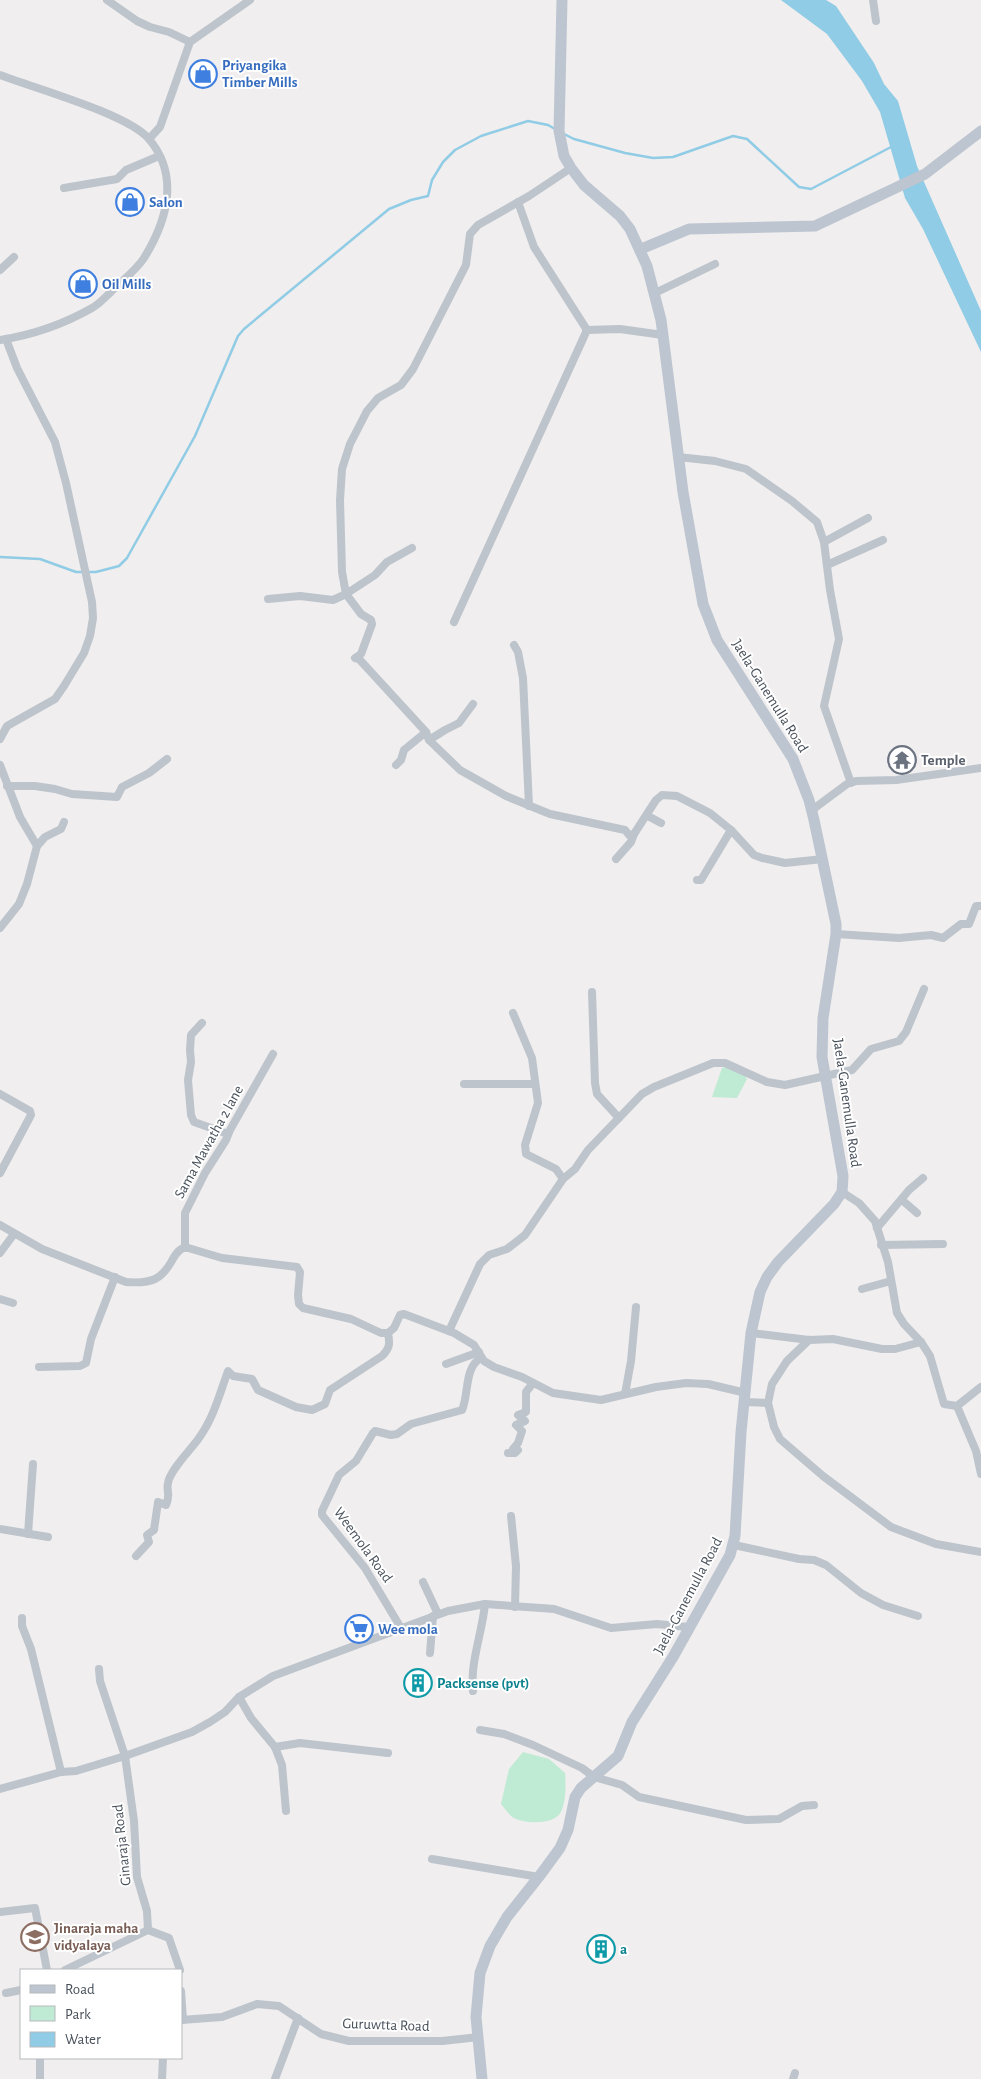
<svg xmlns="http://www.w3.org/2000/svg" width="981" height="2079" viewBox="0 0 981 2079" font-family="'Alegreya Sans',sans-serif">
  <rect width="100%" height="100%" fill="#f0eeee"/>
  <!-- green -->
  <g fill="#bfebd4">
    <path d="M726,1067L745,1076L747,1079L737,1098L712,1097L722,1068Z"/>
    <path d="M523,1752L549,1759L565,1773C566,1785 566,1801 561,1812C554,1825 525,1824 514,1818C509,1815 505,1809 501,1804L509,1769Z"/>
  </g>
  <!-- water -->
  <path fill="#90cce5" d="M781,0H826L836,6L874,63L884,84L898,101L917,166L981,311V352L923,229L905,198L880,112L862,81L827,34Z"/>
  <g fill="none" stroke-linecap="round" stroke-linejoin="round">
    <!-- stream -->
    <g stroke="#90cce5" stroke-width="2.5">
      <path d="M562,133L574,139L625,153L653,158L673,157L733,136L747,139L799,187L811,189L891,147"/>
      <path d="M0,557L40,559L76,572H96L119,566L127,558L195,436L238,336L244,329L389,209L411,200L428,196L432,180L443,162L455,150L481,136L528,121L548,125L555,129"/>
    </g>
    <!-- street -->
    <g stroke="#bdc4cc" stroke-width="8">
      <path d="M107,0L137,21L150,27L169,32L190,42"/>
      <path d="M873,0L876,21"/>
      <path d="M0,75C34,88 128,114 149,139C180,176 167,221 144,258C137,269 124,279 115,288C108,294 101,303 92,308C64,324 32,335 0,340"/>
      <path d="M149,139L160,127L190,42L250,0"/>
      <path d="M571,168L529,196L478,225L470,234L466,265L413,369L401,385L378,398L367,411L350,444L342,469L340,500L342,572L346,594L361,614L371,620L372,624L361,654L355,658L359,659L426,732L429,740L460,770L506,796L550,814L625,830L630,836L634,834L656,800L662,795L677,796L710,813L731,830L754,855L762,858L785,863L823,859"/>
      <path d="M64,188L117,179L126,170L159,156"/>
      <path d="M518,202L534,247L587,330"/>
      <path d="M0,270L14,257"/>
      <path d="M655,293L715,264"/>
      <path d="M678,457L715,461L746,469L792,501L817,522L824,542L830,590L839,639L824,706L851,783"/>
      <path d="M824,542L868,518"/>
      <path d="M827,565L883,540"/>
      <path d="M268,599L300,596L333,600L346,594L375,575L387,562L412,548"/>
      <path d="M454,622L587,330L620,329L663,335"/>
      <path d="M514,645L518,652L523,678L529,806"/>
      <path d="M0,739L7,726L55,699L64,686L84,653L90,636L93,618L92,602L66,483L55,442L17,368L6,339"/>
      <path d="M429,740L445,730L459,723L473,704"/>
      <path d="M0,765L20,817L37,846"/>
      <path d="M396,765L401,760L404,750L426,732"/>
      <path d="M7,786H35L55,789L72,794L117,797L122,787L149,773L167,759"/>
      <path d="M812,810L847,784L856,781L896,780L981,768"/>
      <path d="M648,816L661,823"/>
      <path d="M616,859L631,842L634,834"/>
      <path d="M697,880H701L731,830"/>
      <path d="M0,928L19,904L27,884L37,846L45,837L61,829L64,822"/>
      <path d="M836,934L899,938L931,935L943,938L961,924H969L976,906H981"/>
      <path d="M592,992L595,1083L597,1094L619,1118"/>
      <path d="M513,1013L532,1058L538,1103L525,1145L526,1154L556,1169L563,1179"/>
      <path d="M202,1023L191,1035L190,1050L191,1062L188,1080L191,1115L194,1122L228,1134"/>
      <path d="M464,1084H535"/>
      <path d="M0,1094L30,1111L31,1115L0,1173"/>
      <path d="M842,1192L859,1203L875,1221L888,1262L897,1313L904,1324L921,1342L930,1356L944,1404L957,1406L981,1387"/>
      <path d="M902,1200L917,1213"/>
      <path d="M0,1225L42,1249L126,1282C152,1284 162,1280 174,1257C177,1252 180,1249 185,1247L222,1258L297,1267L300,1272L298,1295L299,1304L303,1308L351,1319L381,1333H388L394,1328L400,1315L404,1314L454,1333L474,1345L484,1361L494,1367L522,1377L553,1393L601,1400L656,1387L686,1383L708,1384L746,1393"/>
      <path d="M877,1228L909,1190L923,1178"/>
      <path d="M881,1245L943,1244"/>
      <path d="M185,1247V1213L205,1173L226,1140L230,1130L273,1054"/>
      <path d="M0,1253L14,1234"/>
      <path d="M862,1289L891,1281"/>
      <path d="M0,1299L13,1303"/>
      <path d="M449,1331L480,1264L489,1255L507,1249L525,1235L563,1179L575,1169L588,1150L642,1094L654,1087L713,1063H725L767,1082L785,1085L852,1070L871,1049L899,1041L906,1032L924,989"/>
      <path d="M751,1333L809,1340L833,1339L882,1349H895L921,1342"/>
      <path d="M809,1340L787,1361L772,1384L768,1403L774,1427L780,1439L823,1476L891,1527L936,1544L981,1552"/>
      <path d="M446,1364L479,1352"/>
      <path d="M39,1367L80,1366L86,1363L91,1339L115,1277"/>
      <path d="M625,1394L631,1361L636,1307"/>
      <path d="M745,1402L768,1403"/>
      <path d="M957,1406L976,1451L981,1474"/>
      <path d="M508,1453H515L518,1450L513,1449L518,1443L522,1431L516,1425L525,1421L518,1415L526,1412V1392L533,1383"/>
      <path d="M511,1516L516,1566L515,1607"/>
      <path d="M0,1529L48,1537"/>
      <path d="M28,1534L33,1464"/>
      <path d="M734,1545L799,1559L814,1560L826,1565L861,1593L883,1605L918,1616"/>
      <path d="M136,1556L149,1542L147,1535L154,1530L158,1502L166,1505C171,1494 166,1492 168,1483C170,1469 194,1447 201,1435C214,1416 220,1393 228,1371L233,1376L252,1379L258,1390L296,1407L312,1410L325,1404L330,1390L382,1356C390,1348 390,1344 388,1333"/>
      <path d="M423,1582L438,1614"/>
      <path d="M22,1618V1626L31,1649L61,1772"/>
      <path d="M401,1628L365,1568L322,1515V1511L339,1475L356,1461L373,1433L375,1431L391,1435L397,1434L411,1424L462,1410C469,1395 464,1367 481,1358"/>
      <path d="M430,1653L433,1616"/>
      <path d="M99,1669L100,1681L125,1756L134,1821L137,1877L147,1911L148,1930"/>
      <path d="M473,1691C470,1662 482,1634 485,1604"/>
      <path d="M239,1697L251,1718L275,1747L282,1765L286,1811"/>
      <path d="M480,1730L504,1734L533,1745L582,1768L594,1777L622,1785L639,1797L746,1820L779,1819L802,1806L814,1805"/>
      <path d="M275,1747L300,1743L388,1753"/>
      <path d="M0,1789L61,1772L76,1771L125,1756L192,1732L210,1722L225,1712L239,1697L273,1676L448,1611L485,1604L541,1608L554,1609L611,1628L657,1624L688,1627"/>
      <path d="M432,1859L539,1877"/>
      <path d="M0,1912L35,1908L47,1970"/>
      <path d="M65,1970L148,1930L169,1938L180,1970"/>
      <path d="M181,1991L183,2020"/>
      <path d="M6,1993L21,1990"/>
      <path d="M181,2020L222,2017L257,2004L279,2006L321,2034L349,2041H442L479,2037"/>
      <path d="M40,2079V2058"/>
      <path d="M162,2079L163,2058"/>
      <path d="M275,2079L298,2018"/>
      <path d="M793,2079L795,2073"/>
    </g>
    <!-- secondary -->
    <g stroke="#bdc5d0" stroke-width="11">
      <path d="M641,249L689,229L815,226L925,174L981,131"/>
      <path d="M482,2079L476,2017L480,1973L490,1946L507,1917L541,1874L560,1848L568,1830L575,1797L581,1788L618,1756L632,1722L673,1657L730,1555L735,1536L741,1432L751,1333L760,1292L767,1277L778,1262L834,1204L842,1192L843,1176L822,1057L823,1018L836,934V924L814,820L809,800L793,759L717,640L703,604L683,492L661,320L647,266L630,229L620,216L584,185L571,168L564,156L559,131L562,0"/>
    </g>
  </g>
  <!-- icons -->
  <defs>
    <symbol id="shop-ring" viewBox="-11 -11 22 22"><circle r="9.5" fill="#fff" stroke="#3f7fe0" stroke-width="1.5"/><path d="M-5-2.5h2.3a2.7 3.5 0 0 1 5.4 0H5L5.5 6h-11ZM-1.5-2.5h3a1.5 2.3 0 0 0-3 0Z" fill="#3f7fe0"/></symbol>
    <symbol id="temple-ring" viewBox="-11 -11 22 22"><circle r="9.5" fill="#fff" stroke="#6b7280" stroke-width="1.5"/><path d="M0-6L5-2H3V0L6.5 2.5H4V6H1.5V3h-3V6H-4V2.5H-6.5L-3 0V-2H-5Z" fill="#6b7280"/></symbol>
    <symbol id="supermarket-ring" viewBox="-11 -11 22 22"><circle r="9.5" fill="#fff" stroke="#3f7fe0" stroke-width="1.5"/><path d="M-6-5.5h2.5l.6 2H6L4.5 2H-2.5L-4.4-4H-6ZM-1.5 3.2a1.3 1.3 0 1 0 .1 0ZM3 3.2a1.3 1.3 0 1 0 .1 0Z" fill="#3f7fe0"/></symbol>
    <symbol id="building-ring" viewBox="-11 -11 22 22"><circle r="9.5" fill="#fff" stroke="#0f9aa8" stroke-width="1.5"/><path d="M-4-6H4V6H1V3H-1V6H-4ZM-2.5-4.3h1.7v1.8h-1.7ZM.8-4.3h1.7v1.8H.8ZM-2.5-1h1.7V.8h-1.7ZM.8-1h1.7V.8H.8Z" fill="#0f9aa8"/></symbol>
    <symbol id="school-ring" viewBox="-11 -11 22 22"><circle r="9.5" fill="#fff" stroke="#8d6e63" stroke-width="1.5"/><path d="M0-5L7-2L0 1L-7-2ZM-4 1L0 2.5L4 1V4Q0 6-4 4Z" fill="#8d6e63"/></symbol>
  </defs>
  <g fill-rule="evenodd">
    <use href="#shop-ring" x="187" y="58" width="32" height="32"/>
    <use href="#shop-ring" x="114" y="186" width="32" height="32"/>
    <use href="#shop-ring" x="67" y="268" width="32" height="32"/>
    <use href="#temple-ring" x="886" y="744" width="32" height="32"/>
    <use href="#supermarket-ring" x="343" y="1613" width="32" height="32"/>
    <use href="#building-ring" x="402" y="1667" width="32" height="32"/>
    <use href="#school-ring" x="19" y="1921" width="32" height="32"/>
    <use href="#building-ring" x="585" y="1933" width="32" height="32"/>
  </g>
  <g text-anchor="middle" dominant-baseline="central" stroke-width="4" stroke-linejoin="round" paint-order="stroke">
    <!-- shop labels -->
    <g font-size="15" font-weight="bold" fill="#366cbe" stroke="#fff" text-anchor="start">
      <text x="222" y="65">Priyangika<tspan x="222" dy="17">Timber Mills</tspan></text>
      <text x="149" y="202">Salon</text>
      <text x="102" y="284">Oil Mills</text>
      <text x="378" y="1629">Wee mola</text>
    </g>
    <!-- street labels -->
    <g font-size="15" fill="#48505a" stroke="#fff">
      <text transform="translate(770 696) rotate(58)">Jaela-Ganemulla Road</text>
      <text transform="translate(847 1103) rotate(82)">Jaela-Ganemulla Road</text>
      <text transform="translate(209 1142) rotate(-61)">Sama Mawatha 2 lane</text>
      <text transform="translate(363 1545) rotate(54)">Weemola Road</text>
      <text transform="translate(688 1596) rotate(-62)">Jaela-Ganemulla Road</text>
      <text transform="translate(122 1845) rotate(-96)">Ginaraja Road</text>
      <text transform="translate(386 2025) rotate(2)">Guruwtta Road</text>
    </g>
    <!-- worship labels -->
    <g font-size="15" font-weight="bold" fill="#5b616d" stroke="#fff" text-anchor="start">
      <text x="921" y="760">Temple</text>
    </g>
    <!-- culture labels -->
    <g font-size="15" font-weight="bold" fill="#0d838f" stroke="#fff" text-anchor="start">
      <text x="437" y="1683">Packsense (pvt)</text>
      <text x="620" y="1949">a</text>
    </g>
    <!-- education labels -->
    <g font-size="15" font-weight="bold" fill="#785e54" stroke="#fff" text-anchor="start">
      <text x="54" y="1928">Jinaraja maha<tspan x="54" dy="17">vidyalaya</tspan></text>
    </g>
  </g>
  <!-- legend -->
  <rect x="20" y="1969" width="162" height="90" fill="#ffffff" stroke="#b6b9bd"/>
  <rect x="30" y="1985" width="25" height="8" fill="#bdc5d0" stroke="#b6b9bd"/>
  <text x="65" y="1994" font-size="15" fill="#48505a">Road</text>
  <rect x="30" y="2006" width="25" height="15" fill="#bfebd4" stroke="#b6b9bd"/>
  <text x="65" y="2019" font-size="15" fill="#48505a">Park</text>
  <rect x="30" y="2032" width="25" height="15" fill="#90cce5" stroke="#b6b9bd"/>
  <text x="65" y="2044" font-size="15" fill="#48505a">Water</text>
</svg>
